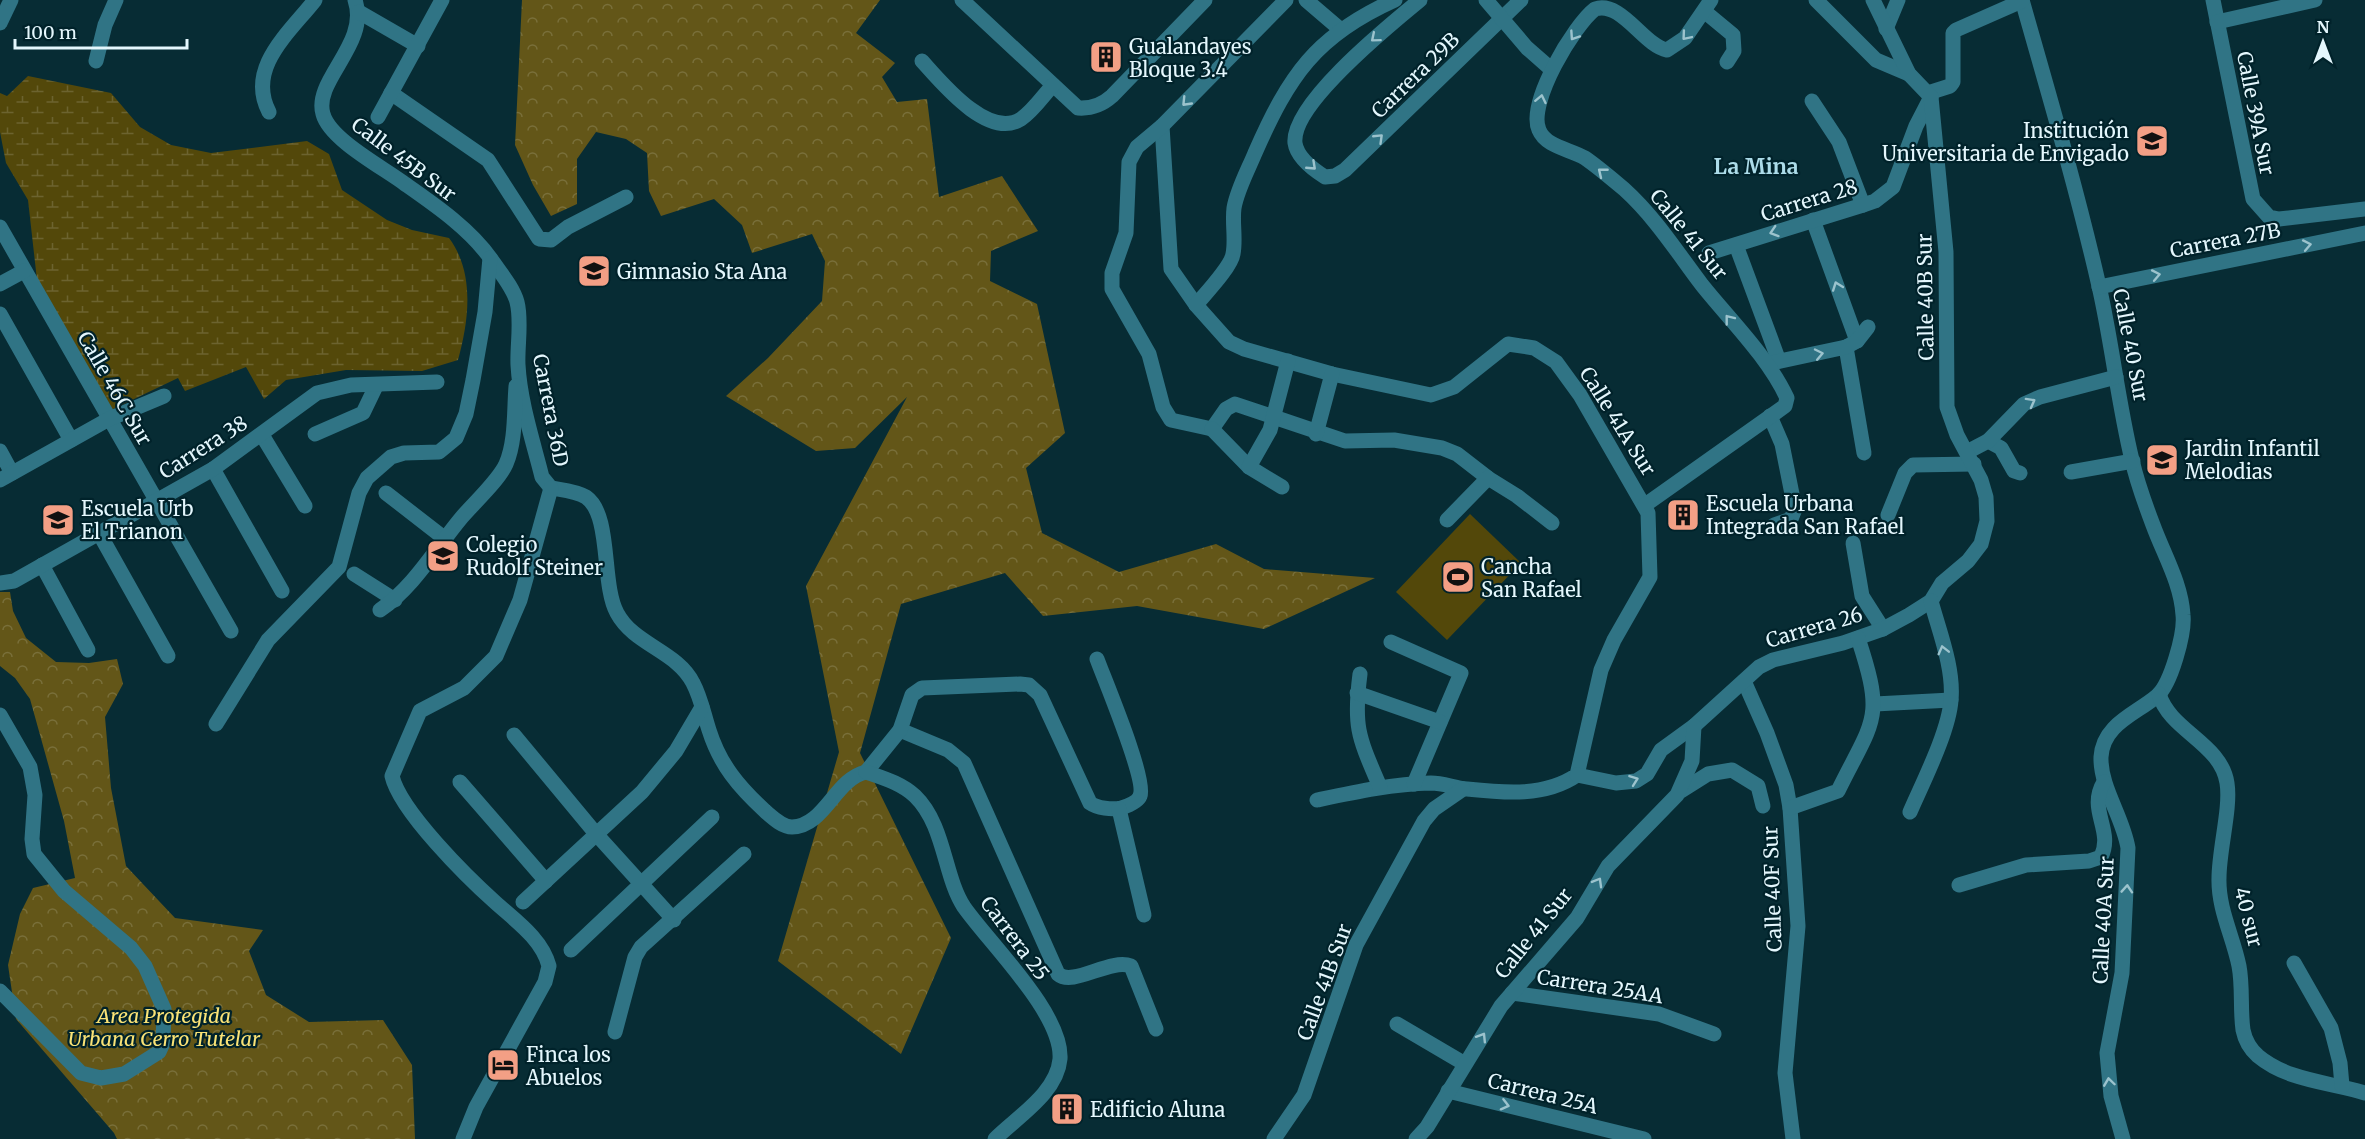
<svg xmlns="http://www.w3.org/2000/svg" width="2365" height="1139" viewBox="0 0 2365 1139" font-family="Merriweather,serif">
  <defs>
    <pattern id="forest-crowns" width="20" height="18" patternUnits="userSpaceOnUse" patternTransform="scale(1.5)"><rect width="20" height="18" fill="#635618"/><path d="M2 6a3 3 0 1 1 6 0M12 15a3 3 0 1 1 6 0" fill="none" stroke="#796f3a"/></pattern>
    <pattern id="wetland-marsh" width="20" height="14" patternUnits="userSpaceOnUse" patternTransform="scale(1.5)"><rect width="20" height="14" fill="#53480a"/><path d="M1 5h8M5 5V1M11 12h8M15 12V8" fill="none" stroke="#6c632f"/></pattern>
  </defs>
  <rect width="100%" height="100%" fill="#072c34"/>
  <!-- forest -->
  <g fill="url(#forest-crowns)">
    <path d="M522,0H880L856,33L895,63L882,77L897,102L927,99L939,197L1002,176L1038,231L991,251L990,281L1037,304L1065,433L1026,468L1042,533L1119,572L1216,544L1264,569L1375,578L1264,629L1137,606L1043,616L1005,573L901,604L860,753L951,938L901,1054L778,961L839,752L806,586L907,397L855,448L816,451L726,396L768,358L822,301L825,261L812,234L752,253L742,225L714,199L661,216L649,191L647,153L626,139L596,132L577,159V204L551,216L533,185L515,145Z"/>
    <path d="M0,592H10L13,611L26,638L56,662L89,663L117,659L123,684L105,717L111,788L126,866L175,918L263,930L249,951L266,995L309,1022L383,1020L412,1065L415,1139H117L114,1133L16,1019L8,965L20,914L33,888L75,878L64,821L30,699L15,678L0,666Z"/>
  </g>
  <!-- wetland -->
  <path fill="url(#wetland-marsh)" d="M28,76L111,93L140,127L171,145L211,153L307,141L329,154L342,190L387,220L412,230L449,238C475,273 469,320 458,360L422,371L346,370L286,380L264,399L246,367L185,391L178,378L111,410L37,280L28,200L6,163L0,132V93L7,96Z"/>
  <!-- garden -->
  <path fill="#53480a" d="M1470,514L1521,563L1447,640L1396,592Z"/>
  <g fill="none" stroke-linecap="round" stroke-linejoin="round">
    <!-- minor -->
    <g stroke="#307485" stroke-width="15">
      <path d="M355,0C370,44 313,80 323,114C330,140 384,168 405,184C435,205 470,229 491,259C499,271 513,287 517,302C522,321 517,346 518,365C520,402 533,441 542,477L551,488C562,490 576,491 586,497C612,515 601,584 617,613C634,645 677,651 693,683C701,698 704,715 709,730C720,765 739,787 765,811C772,817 782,827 792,827C825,826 835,779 866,772"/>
      <path d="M962,0L1078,108C1092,109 1102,105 1112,96L1205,0"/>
      <path d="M1306,0L1341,30"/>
      <path d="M1420,0C1391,24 1291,104 1295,143C1297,157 1314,170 1325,177L1335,176L1345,170L1521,0"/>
      <path d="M1486,0L1527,48L1551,69"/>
      <path d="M1816,0L1876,60L1909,74"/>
      <path d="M2022,0C2049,95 2077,190 2099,286C2112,343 2118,402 2132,460C2137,482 2145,504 2153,525C2164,555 2181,583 2183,615C2185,633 2171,684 2157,696C2136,714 2103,724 2101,757C2100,787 2123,817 2128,848L2122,973L2107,1053L2111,1096L2123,1139"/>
      <path d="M2213,0L2253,199L2269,217L2279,219L2365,209"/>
      <path d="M1704,11L1733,35L1734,51L1727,62"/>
      <path d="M359,12L418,46"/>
      <path d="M2217,22L2315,0"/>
      <path d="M0,23L11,0"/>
      <path d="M1886,29L1898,0"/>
      <path d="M96,61L105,25L116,0"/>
      <path d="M922,61C941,82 988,140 1021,119C1033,111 1043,96 1053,85"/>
      <path d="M391,93L488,160L539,239L551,240L568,227L626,197"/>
      <path d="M1928,93L1950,86L1953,82V33L1956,30L2022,1"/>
      <path d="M1812,101L1839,142L1863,205"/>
      <path d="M269,112C246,68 289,33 315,0"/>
      <path d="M378,117L442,0"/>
      <path d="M1162,126L1171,269L1196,305L1229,342L1244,349L1332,374L1431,395L1454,387L1508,344L1534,348L1556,362L1580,395L1648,513L1650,577L1614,640L1601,670L1577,775C1545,797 1505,793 1467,789C1454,788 1444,783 1431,783C1392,784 1355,792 1317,800"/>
      <path d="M1813,220L1857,341"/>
      <path d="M0,227L231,631"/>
      <path d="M1736,245L1779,361"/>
      <path d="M1709,253L1863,205L1875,201L1893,187L1916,126L1931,97"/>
      <path d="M0,284L24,271"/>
      <path d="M2099,287L2365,233"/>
      <path d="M1196,305C1205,294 1231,267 1233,254C1236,239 1232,223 1234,208C1237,190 1248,170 1255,153C1289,76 1315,36 1395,0"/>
      <path d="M0,314L71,440"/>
      <path d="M1846,347L1864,453"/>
      <path d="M1771,363L1846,347L1857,341L1868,327"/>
      <path d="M1770,416L1782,444L1795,509L1791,519L1774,525"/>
      <path d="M1212,429L1171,420L1163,407L1149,354L1112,289V273L1126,233L1129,162L1137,147L1162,126L1286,0"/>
      <path d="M1212,429L1226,409L1235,404L1345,441L1394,440L1442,448L1457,454L1488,478L1517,496L1552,523"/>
      <path d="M1212,429L1249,467L1282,487"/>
      <path d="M315,434L363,413L376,386"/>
      <path d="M1316,434L1332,374"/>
      <path d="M262,435L305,506"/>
      <path d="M1988,441L2001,448L2014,471L2020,473"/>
      <path d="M0,451L12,473"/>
      <path d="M1967,452L1988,441L2024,404L2040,397L2116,377"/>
      <path d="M1249,467L1270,430L1288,361"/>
      <path d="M213,469L282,591"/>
      <path d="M2071,472L2133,461"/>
      <path d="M0,480L109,419L164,396"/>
      <path d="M386,493L444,538"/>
      <path d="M1645,505L1785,406L1787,398C1768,357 1730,320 1702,285C1677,252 1655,217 1624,189C1612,179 1598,167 1585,158C1570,149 1546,147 1539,130C1527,103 1574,25 1595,9C1621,0 1644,46 1667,50L1685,38L1711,0"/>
      <path d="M1888,515L1905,473L1913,465L1974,464"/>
      <path d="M1447,520L1488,478"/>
      <path d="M99,533L168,656"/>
      <path d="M1853,543L1862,596L1883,629"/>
      <path d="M42,565L88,650"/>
      <path d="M354,574L395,600"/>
      <path d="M0,583L14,581L213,469L317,393L351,385L437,382"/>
      <path d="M380,610C414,587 436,548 462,517C475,502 499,480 506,464C516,441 514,410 516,386"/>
      <path d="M1391,642L1461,673L1414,784"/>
      <path d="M1360,674C1353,728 1359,738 1380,787"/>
      <path d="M1744,681L1767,733L1786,785L1790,808L1798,926L1785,1073L1793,1139"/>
      <path d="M1357,693L1440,722"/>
      <path d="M2159,694C2170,731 2221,743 2227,783C2231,808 2219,849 2219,878C2218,909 2233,936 2239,966C2243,987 2240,1009 2243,1030C2245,1040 2250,1049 2258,1056C2288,1081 2329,1082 2365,1093"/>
      <path d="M1875,704L1951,700"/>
      <path d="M0,715L30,767L35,795L32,839L34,854L64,891L131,948L145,966L164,1009L163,1043L159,1052L124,1074L101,1078L81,1073L0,991"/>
      <path d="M216,724L268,640L339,567L359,493L367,478L391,457L404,453L439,452L456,438L466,414L473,380L485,312L490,258"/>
      <path d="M900,730L948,750L964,763L1058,974C1073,987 1110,958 1131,966L1156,1029"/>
      <path d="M514,735L597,835L674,920"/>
      <path d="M866,772L900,730L912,695L922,688L1020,684L1029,685L1040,695L1090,803C1097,808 1112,810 1121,808C1127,806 1138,802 1140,796C1147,780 1105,681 1097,659"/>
      <path d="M866,772C883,778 901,783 915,796C945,825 944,877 964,907C990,944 1063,1014 1060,1059C1057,1093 1017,1117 995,1139"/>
      <path d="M1577,775L1616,783L1636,781L1647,774L1661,750L1694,726L1759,667L1773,660L1843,643L1883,629L1909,615L1931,601L1942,583L1968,561L1981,544L1987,521L1986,497L1981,480L1957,435L1947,407L1946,252L1931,97L1909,74L1873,0"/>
      <path d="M460,782L546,881"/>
      <path d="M1681,791L1708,774L1732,770L1758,786L1763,806"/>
      <path d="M1790,808L1838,791C1874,718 1885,720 1858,638"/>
      <path d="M1119,809L1144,915"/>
      <path d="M1910,812C1923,782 1949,731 1951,700C1954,668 1939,631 1931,601"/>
      <path d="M1959,885L2026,865L2089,861L2101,857C2114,830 2087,810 2104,782"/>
      <path d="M523,902L642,792L676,751L702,707"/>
      <path d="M571,950L712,817"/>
      <path d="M2294,963L2331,1028L2340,1063L2342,1086"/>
      <path d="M1512,993L1659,1014L1714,1034"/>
      <path d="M1397,1024L1465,1064"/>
      <path d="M615,1032L635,957L641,947L744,854"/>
      <path d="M1448,1091L1644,1139"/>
      <path d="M463,1139L476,1107L545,982L549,966C542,939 516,921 496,903C468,878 400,811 392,776L420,711L464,688L496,656L520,600L551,488"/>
      <path d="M1274,1139L1304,1095L1356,945L1424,821L1434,809L1463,789"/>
      <path d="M1416,1139L1427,1127L1501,1006L1577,918L1608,866L1677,795L1692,761L1694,726"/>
    </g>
  </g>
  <!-- one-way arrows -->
  <defs><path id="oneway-chevron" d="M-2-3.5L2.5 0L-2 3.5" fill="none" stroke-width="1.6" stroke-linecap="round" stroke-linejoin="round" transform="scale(1.5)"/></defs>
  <g stroke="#9cc3cd">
    <use href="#oneway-chevron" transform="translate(1574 36) rotate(124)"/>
    <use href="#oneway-chevron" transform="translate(1686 36) rotate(130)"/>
    <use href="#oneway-chevron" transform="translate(1375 38) rotate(140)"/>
    <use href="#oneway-chevron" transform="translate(1541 99) rotate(-78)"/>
    <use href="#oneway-chevron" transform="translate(1186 102) rotate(134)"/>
    <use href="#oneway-chevron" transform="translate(1379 138) rotate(-44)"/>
    <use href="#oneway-chevron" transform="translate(1312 166) rotate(43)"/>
    <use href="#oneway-chevron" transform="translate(1602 172) rotate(-141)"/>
    <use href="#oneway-chevron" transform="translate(1774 232) rotate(162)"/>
    <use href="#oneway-chevron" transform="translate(2307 245) rotate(-11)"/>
    <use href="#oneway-chevron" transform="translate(2156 275) rotate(-11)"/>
    <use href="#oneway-chevron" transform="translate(1837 286) rotate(-110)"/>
    <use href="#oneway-chevron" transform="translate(1729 319) rotate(-128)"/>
    <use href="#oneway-chevron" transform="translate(1819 354) rotate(-12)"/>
    <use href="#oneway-chevron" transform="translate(2031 402) rotate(-29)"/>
    <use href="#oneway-chevron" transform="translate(1943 650) rotate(-104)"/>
    <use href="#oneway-chevron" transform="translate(1634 780) rotate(-20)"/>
    <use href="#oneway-chevron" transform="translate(1598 882) rotate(-60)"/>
    <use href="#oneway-chevron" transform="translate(2127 889) rotate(-86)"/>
    <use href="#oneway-chevron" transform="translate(1482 1037) rotate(-58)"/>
    <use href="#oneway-chevron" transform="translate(2109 1082) rotate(-98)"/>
    <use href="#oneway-chevron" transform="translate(1505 1105) rotate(14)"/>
  </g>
  <!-- icons -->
  <defs>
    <symbol id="building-square" viewBox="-11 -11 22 22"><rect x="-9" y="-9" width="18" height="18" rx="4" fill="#f39f85" stroke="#00222a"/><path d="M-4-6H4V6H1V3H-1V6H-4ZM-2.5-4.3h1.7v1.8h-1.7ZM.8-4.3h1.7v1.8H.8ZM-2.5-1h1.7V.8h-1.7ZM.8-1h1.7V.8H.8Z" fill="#111"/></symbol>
    <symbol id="university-square" viewBox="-11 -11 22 22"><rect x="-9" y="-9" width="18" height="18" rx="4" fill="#f39f85" stroke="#00222a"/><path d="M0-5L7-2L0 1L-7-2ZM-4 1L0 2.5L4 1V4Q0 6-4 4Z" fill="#111"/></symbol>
    <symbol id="school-square" viewBox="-11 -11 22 22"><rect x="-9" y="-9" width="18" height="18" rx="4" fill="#f39f85" stroke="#00222a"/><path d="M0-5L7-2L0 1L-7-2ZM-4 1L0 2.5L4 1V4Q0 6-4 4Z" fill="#111"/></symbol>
    <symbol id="stadium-square" viewBox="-11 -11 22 22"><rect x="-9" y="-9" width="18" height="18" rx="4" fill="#f39f85" stroke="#00222a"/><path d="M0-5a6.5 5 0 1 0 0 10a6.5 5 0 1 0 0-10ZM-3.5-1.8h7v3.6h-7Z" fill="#111"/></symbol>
    <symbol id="hotel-square" viewBox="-11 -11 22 22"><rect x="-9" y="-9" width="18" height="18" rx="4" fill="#f39f85" stroke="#00222a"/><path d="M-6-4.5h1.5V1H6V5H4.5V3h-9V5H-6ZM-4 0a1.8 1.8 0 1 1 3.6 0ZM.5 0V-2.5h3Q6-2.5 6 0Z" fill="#111"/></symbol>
  </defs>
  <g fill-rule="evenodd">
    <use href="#building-square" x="1087" y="38" width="38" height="38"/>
    <use href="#university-square" x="2133" y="122" width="38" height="38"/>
    <use href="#school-square" x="575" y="252" width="38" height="38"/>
    <use href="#school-square" x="2143" y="441" width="38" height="38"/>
    <use href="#building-square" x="1664" y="496" width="38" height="38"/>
    <use href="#school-square" x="39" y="501" width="38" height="38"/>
    <use href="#school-square" x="424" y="537" width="38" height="38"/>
    <use href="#stadium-square" x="1439" y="558" width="38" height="38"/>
    <use href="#hotel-square" x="484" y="1046" width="38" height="38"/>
    <use href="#building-square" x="1048" y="1090" width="38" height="38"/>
  </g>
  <g text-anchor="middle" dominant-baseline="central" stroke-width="4.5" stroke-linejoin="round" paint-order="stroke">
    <!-- poi labels -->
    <g font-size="20" fill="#e4f7fd" stroke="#00222a" text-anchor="start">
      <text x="1129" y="46">Gualandayes<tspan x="1129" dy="23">Bloque 3.4</tspan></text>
      <text x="2129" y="130" text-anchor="end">Institución<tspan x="2129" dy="23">Universitaria de Envigado</tspan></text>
      <text x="617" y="271">Gimnasio Sta Ana</text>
      <text x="2185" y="448">Jardin Infantil<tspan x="2185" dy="23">Melodias</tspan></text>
      <text x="1706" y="503">Escuela Urbana<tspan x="1706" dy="23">Integrada San Rafael</tspan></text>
      <text x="81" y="508">Escuela Urb<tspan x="81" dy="23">El Trianon</tspan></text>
      <text x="466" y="544">Colegio<tspan x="466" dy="23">Rudolf Steiner</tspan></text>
      <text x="1481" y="566">Cancha<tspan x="1481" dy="23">San Rafael</tspan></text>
      <text x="526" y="1054">Finca los<tspan x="526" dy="23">Abuelos</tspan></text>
      <text x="1090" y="1109">Edificio Aluna</text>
    </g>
    <!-- street labels -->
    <g font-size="20" fill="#e4f7fd" stroke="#00222a">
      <text transform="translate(1415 75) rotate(-44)">Carrera 29B</text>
      <text transform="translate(2256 113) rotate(79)">Calle 39A Sur</text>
      <text transform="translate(404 159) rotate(37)">Calle 45B Sur</text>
      <text transform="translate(1809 200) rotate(-17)">Carrera 28</text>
      <text transform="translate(1689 234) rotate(51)">Calle 41 Sur</text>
      <text transform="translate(2225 240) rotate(-11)">Carrera 27B</text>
      <text transform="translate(1925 297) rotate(-91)">Calle 40B Sur</text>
      <text transform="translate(2131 345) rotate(79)">Calle 40 Sur</text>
      <text transform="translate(115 388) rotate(60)">Calle 46C Sur</text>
      <text transform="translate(551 410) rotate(79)">Carrera 36D</text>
      <text transform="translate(1618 421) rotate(58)">Calle 41A Sur</text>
      <text transform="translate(203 447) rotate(-32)">Carrera 38</text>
      <text transform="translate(1814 627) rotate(-16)">Carrera 26</text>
      <text transform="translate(1772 889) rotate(-92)">Calle 40F Sur</text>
      <text transform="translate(2249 917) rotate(76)">40 sur</text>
      <text transform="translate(2103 920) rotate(-87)">Calle 40A Sur</text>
      <text transform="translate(1533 933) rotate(-51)">Calle 41 Sur</text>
      <text transform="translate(1015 938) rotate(53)">Carrera 25</text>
      <text transform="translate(1324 982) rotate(-70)">Calle 41B Sur</text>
      <text transform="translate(1600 986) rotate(9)">Carrera 25AA</text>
      <text transform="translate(1543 1093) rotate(14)">Carrera 25A</text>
    </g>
    <!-- park labels -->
    <g font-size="20" font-style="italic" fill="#fae376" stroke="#00222a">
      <text x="164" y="1015">Area Protegida<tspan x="164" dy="23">Urbana Cerro Tutelar</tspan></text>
    </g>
    <!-- neighbourhood labels -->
    <g font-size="21" font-weight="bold" fill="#acdce9" stroke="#00222a">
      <text x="1756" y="166">La Mina</text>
    </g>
  </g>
  <!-- north arrow -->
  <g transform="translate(2323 42)" stroke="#00222a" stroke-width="4.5" paint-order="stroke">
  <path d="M0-4.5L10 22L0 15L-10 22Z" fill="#e4f7fd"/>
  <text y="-9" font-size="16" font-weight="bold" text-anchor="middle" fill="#e4f7fd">N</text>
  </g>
  <!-- scale -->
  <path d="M15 39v9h172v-9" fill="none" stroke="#e4f7fd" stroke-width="3"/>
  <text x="24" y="39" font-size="18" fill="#e4f7fd" stroke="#00222a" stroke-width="4.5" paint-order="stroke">100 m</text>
</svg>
